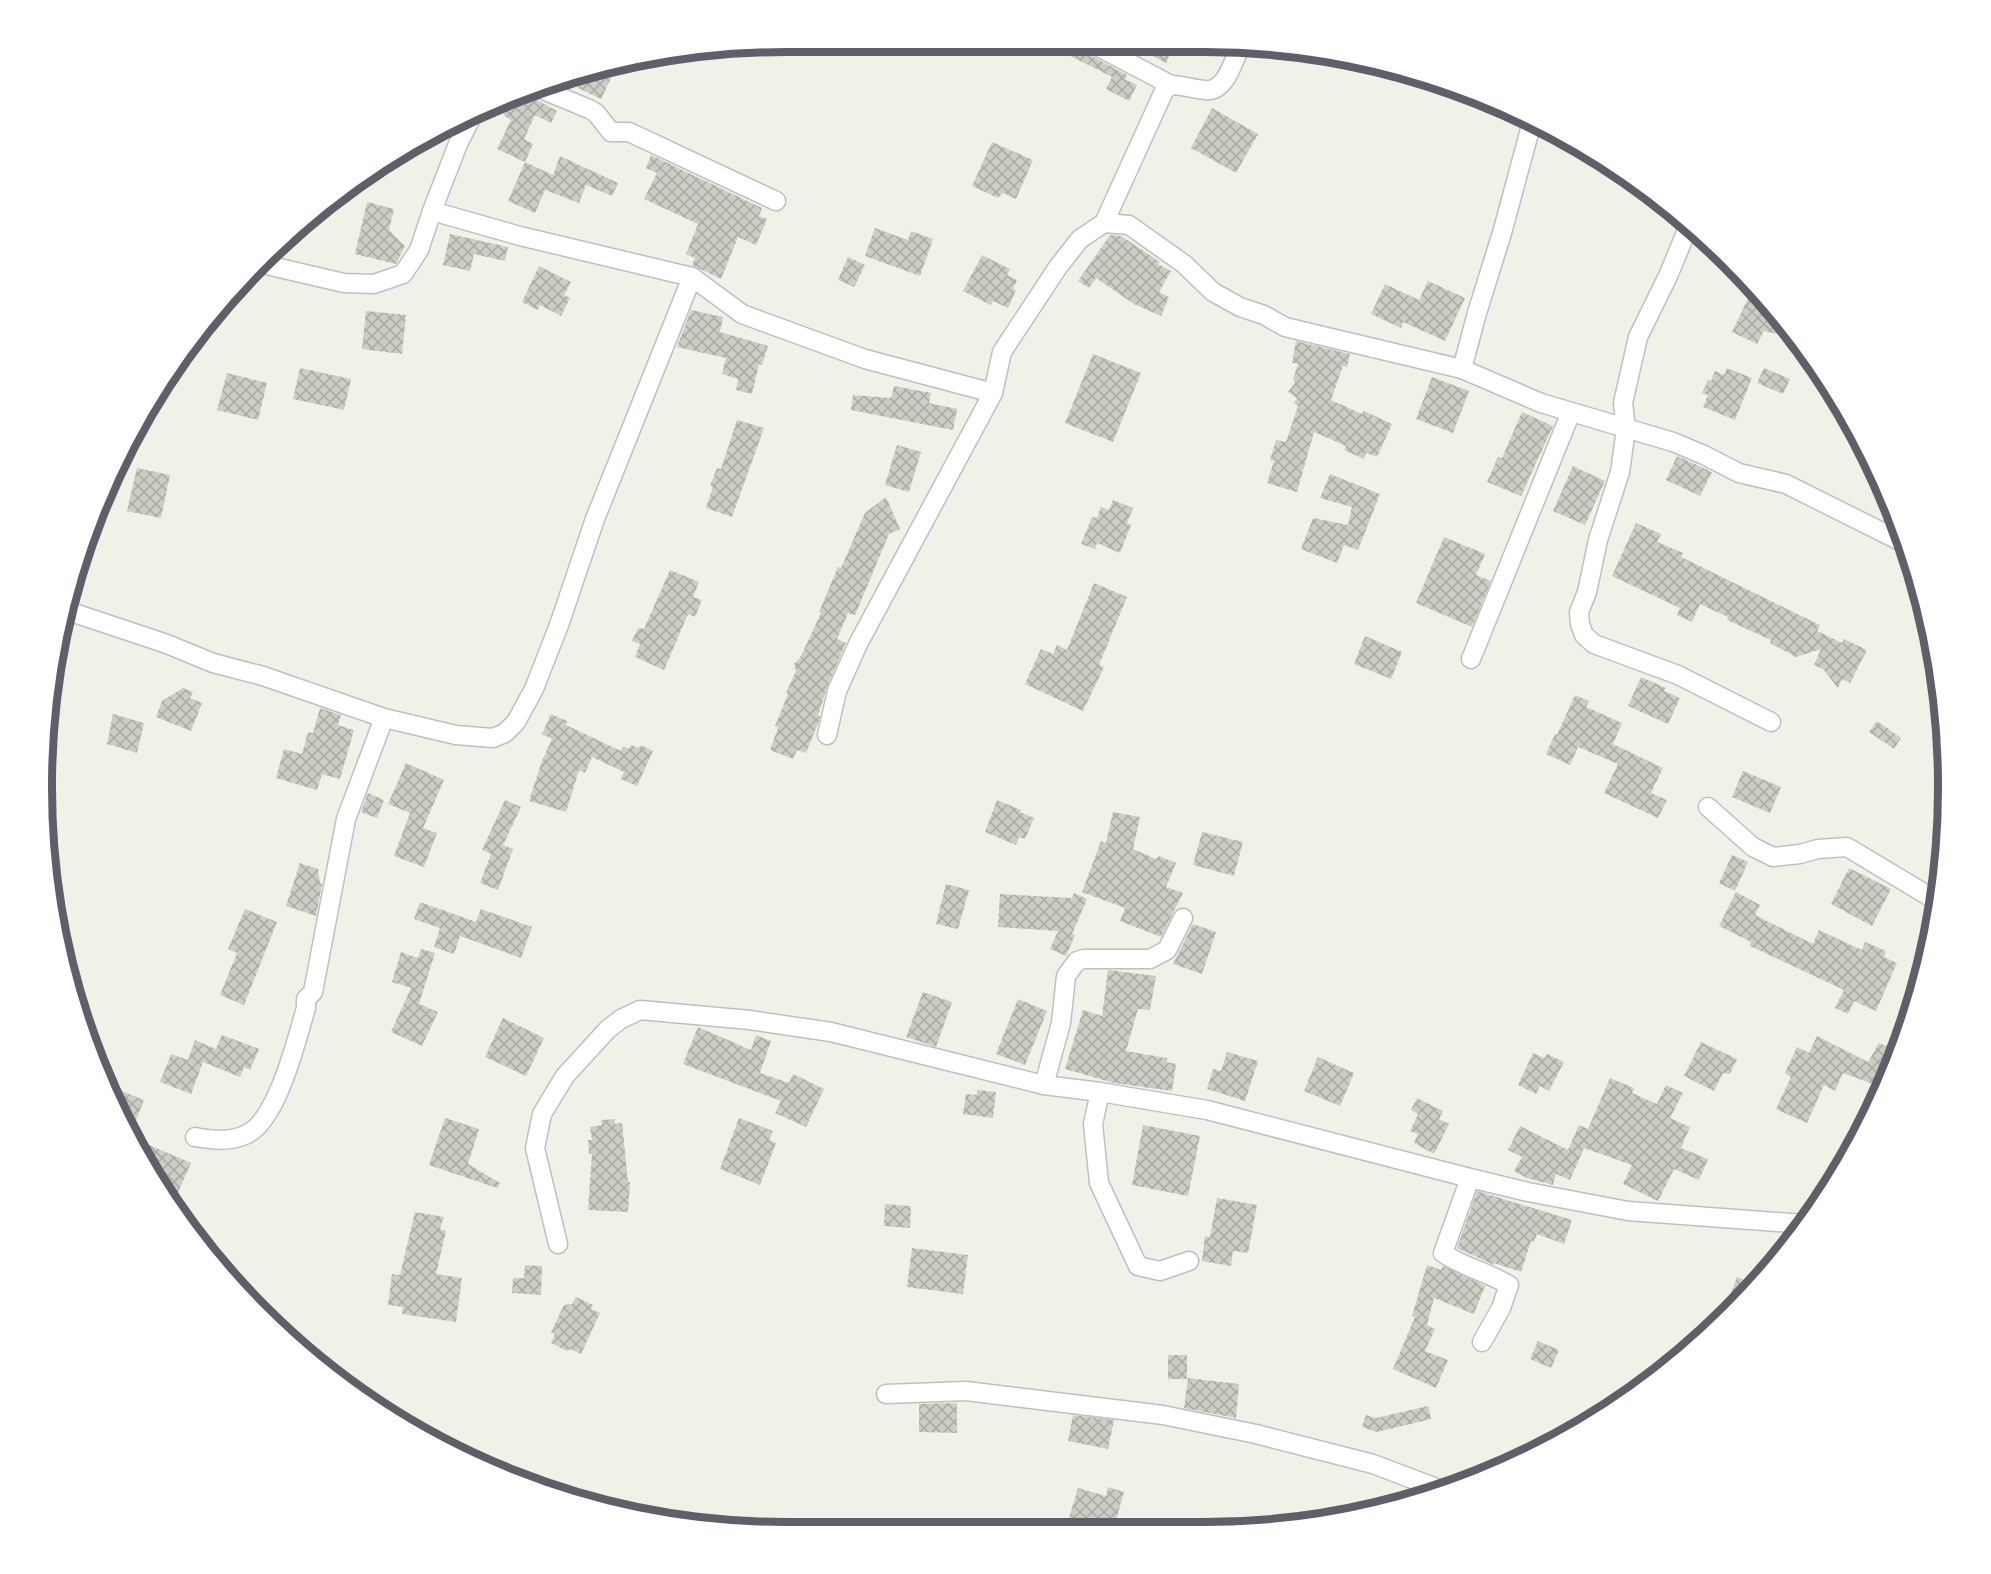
<svg xmlns="http://www.w3.org/2000/svg" width="1991" height="1574" viewBox="0 0 1991 1574" font-family="'Work Sans',sans-serif">
  <defs>
    <pattern id="building-cross-hatch" width="8" height="8" patternUnits="userSpaceOnUse" patternTransform="scale(1.5)"><rect width="8" height="8" fill="#cdcdc4"/><path d="M0 0l8 8M0 8l8-8" fill="none" stroke="#aaaaa3"/></pattern>
  </defs>
  <rect width="100%" height="100%" fill="#f1f2e7"/>
  <!-- building -->
  <g fill="url(#building-cross-hatch)">
    <path d="M1045,43H1080L1081,48L1086,53L1127,75L1125,79L1137,85L1129,101L1106,89L1112,77Z"/>
    <path d="M1129,43H1175L1166,63Z"/>
    <path d="M618,64L601,99L578,88L586,71L595,67Z"/>
    <path d="M528,95L557,111L551,123L535,115L524,139L533,144L525,162L497,149L511,120L503,115L510,102Z"/>
    <path d="M1212,108L1258,134L1236,173L1191,148Z"/>
    <path d="M992,142L1033,160L1016,199L1003,193L998,198L972,186Z"/>
    <path d="M651,155L762,208L759,216L767,219L756,245L738,237L721,279L692,265L695,258L686,254L698,224L644,199L657,173L646,168Z"/>
    <path d="M560,156L618,183L612,196L586,185L579,203L545,190L535,213L508,201L525,162L553,175Z"/>
    <path d="M367,202L394,209L389,230L405,246L396,264L355,254Z"/>
    <path d="M875,228L908,240L911,231L933,239L920,276L865,256Z"/>
    <path d="M450,234L508,247L505,261L474,254L470,271L443,265Z"/>
    <path d="M1110,235L1121,236L1160,262L1158,264L1171,271L1159,292L1169,297L1161,316L1134,304L1096,278L1089,288L1078,281Z"/>
    <path d="M982,255L1010,269L1007,275L1017,280L1013,289L1016,290L1008,308L993,301L991,305L963,291Z"/>
    <path d="M848,257L865,265L854,287L838,280Z"/>
    <path d="M539,266L571,282L564,295L570,298L561,316L540,305L538,310L522,302Z"/>
    <path d="M1428,281L1465,298L1445,341L1403,322L1401,328L1371,314L1385,284L1419,300Z"/>
    <path d="M1754,286L1764,296L1794,338L1764,331L1757,344L1732,332Z"/>
    <path d="M691,310L723,317L720,332L768,346L762,365L759,364L752,394L736,390L738,379L722,374L726,358L677,347Z"/>
    <path d="M366,311L406,315L402,354L362,349Z"/>
    <path d="M1296,341L1350,354L1347,367L1343,366L1331,400L1362,414L1364,411L1392,424L1377,457L1366,453L1364,459L1344,450L1346,446L1314,432L1297,492L1267,483L1274,461L1270,460L1276,440L1286,442L1298,406L1294,403L1297,398L1288,392L1295,383L1293,379L1298,364L1292,363Z"/>
    <path d="M1093,354L1141,373L1113,442L1065,423Z"/>
    <path d="M300,368L351,379L344,410L293,399Z"/>
    <path d="M1727,368L1752,378L1735,420L1703,407L1708,395L1702,393L1708,380L1711,381L1715,371L1724,375Z"/>
    <path d="M1764,368L1790,379L1783,394L1757,383Z"/>
    <path d="M227,373L267,383L258,420L217,410Z"/>
    <path d="M1432,377L1469,391L1453,433L1416,419Z"/>
    <path d="M894,386L931,393L929,403L957,409L953,430L851,410L853,395L891,398Z"/>
    <path d="M1522,412L1553,426L1521,496L1487,482L1498,457L1502,458Z"/>
    <path d="M737,420L764,428L732,517L706,508L713,487L710,486L717,468L721,469Z"/>
    <path d="M897,445L921,452L909,492L885,485Z"/>
    <path d="M1677,456L1712,472L1700,496L1666,480Z"/>
    <path d="M1573,466L1605,481L1585,525L1553,511Z"/>
    <path d="M137,468L170,475L161,518L127,511Z"/>
    <path d="M1330,474L1380,494L1358,550L1344,545L1337,563L1301,549L1313,518L1348,525L1352,507L1320,498Z"/>
    <path d="M886,497L900,529L889,534L855,615L848,613L837,639L846,643L827,687L818,716H820L819,721L806,753L797,750L793,759L770,750L778,728L775,726L788,694L786,693L796,671L794,664L800,658L821,613L819,612L838,567L841,568L865,513Z"/>
    <path d="M1113,500L1133,508L1127,523L1131,525L1120,553L1097,543L1095,549L1081,544L1092,517L1097,518L1101,507L1109,510Z"/>
    <path d="M1636,523L1661,534L1657,542L1683,553L1681,557L1820,625L1817,631L1842,643L1844,639L1867,650L1850,683L1842,679L1838,688L1823,669L1814,665L1821,649L1796,657L1770,643L1771,640L1727,620L1728,617L1700,604L1692,622L1677,615L1680,608L1612,576Z"/>
    <path d="M1444,537L1485,554L1476,575L1491,581L1472,627L1416,603Z"/>
    <path d="M670,570L699,582L693,597L702,600L695,617L688,614L664,670L635,657L640,644L632,641L638,628L644,629Z"/>
    <path d="M1094,583L1127,597L1099,665L1104,667L1083,711L1025,684L1041,649L1053,654L1057,645L1067,650Z"/>
    <path d="M1365,636L1402,652L1391,679L1354,664Z"/>
    <path d="M1641,677L1666,688L1664,691L1680,698L1668,724L1628,706Z"/>
    <path d="M183,688L193,692L190,698L202,703L191,731L156,717L162,701Z"/>
    <path d="M1575,695L1589,701L1586,707L1622,723L1613,744L1663,768L1651,793L1667,800L1658,818L1604,793L1618,764L1578,747L1570,765L1546,754L1555,734L1557,735Z"/>
    <path d="M320,708L341,715L338,725L354,730L340,779L322,774L317,790L276,778L284,749L302,754L308,732L313,733Z"/>
    <path d="M113,714L144,723L137,753L107,744Z"/>
    <path d="M551,714L567,721L566,725L621,751L623,746L629,749L631,745L639,748L641,745L653,751L637,786L621,779L624,772L592,757L585,773L579,770L566,812L529,801L542,761L552,739L542,734Z"/>
    <path d="M1877,721L1901,738L1894,749L1869,732Z"/>
    <path d="M406,763L444,780L423,828L437,833L424,867L394,856L410,813L388,804Z"/>
    <path d="M1743,771L1781,787L1770,813L1732,797Z"/>
    <path d="M368,793L384,800L377,818L361,812Z"/>
    <path d="M505,800L521,807L503,845L513,849L498,890L480,883L491,854L482,850Z"/>
    <path d="M997,800L1021,810L1020,812L1034,818L1025,839L1019,837L1016,845L985,832Z"/>
    <path d="M1113,812L1140,817L1133,849L1156,859L1159,856L1176,863L1166,887L1183,893L1161,937L1120,921L1125,908L1082,892L1101,841L1106,843Z"/>
    <path d="M1202,832L1243,842L1234,876L1193,865Z"/>
    <path d="M1732,855L1748,862L1735,891L1719,883Z"/>
    <path d="M300,863L318,869L320,883L322,884L316,916L286,906Z"/>
    <path d="M1849,868L1891,889L1872,926L1831,904Z"/>
    <path d="M946,884L969,890L958,929L936,924Z"/>
    <path d="M1736,892L1760,905L1755,915L1813,944L1819,930L1862,950L1865,942L1886,951L1884,957L1897,963L1876,1011L1854,1001L1848,1014L1835,1008L1844,990L1750,946L1751,942L1719,926Z"/>
    <path d="M1074,893L1087,899L1072,934L1075,935L1066,956L1050,949L1058,931L998,927L1000,894L1072,898Z"/>
    <path d="M420,902L476,922L481,909L532,927L521,958L460,936L454,954L434,947L440,928L414,919Z"/>
    <path d="M245,909L277,922L244,1005L220,995L237,953L228,949Z"/>
    <path d="M1193,924L1216,932L1202,974L1173,964Z"/>
    <path d="M421,949L435,953L419,1004L438,1012L422,1046L391,1032L411,988L392,982L401,952L418,958Z"/>
    <path d="M1108,970L1156,976L1150,1010L1138,1009L1126,1051L1167,1058V1062L1176,1064L1172,1091L1114,1083L1065,1069L1083,1010L1102,1016Z"/>
    <path d="M923,992L952,1002L936,1047L906,1037Z"/>
    <path d="M1018,999L1047,1011L1025,1065L996,1054Z"/>
    <path d="M503,1018L544,1038L526,1076L485,1057Z"/>
    <path d="M698,1027L751,1050L756,1035L771,1041L760,1073L789,1083L793,1074L824,1089L806,1127L775,1113L781,1101L683,1064Z"/>
    <path d="M222,1035L259,1049L250,1070L244,1067L240,1077L203,1062L191,1094L160,1082L171,1054L188,1060L195,1040L216,1049Z"/>
    <path d="M1817,1036L1868,1062L1879,1043L1897,1051L1883,1088L1843,1073L1835,1091L1824,1085L1807,1123L1776,1109L1791,1077L1785,1073L1797,1047L1809,1053Z"/>
    <path d="M1701,1042L1737,1059L1730,1074L1723,1073L1714,1091L1684,1076Z"/>
    <path d="M1227,1052L1258,1061L1245,1101L1207,1089L1213,1069L1221,1071Z"/>
    <path d="M1533,1053L1544,1058L1547,1054L1564,1062L1549,1091L1540,1086L1536,1094L1518,1085Z"/>
    <path d="M1318,1057L1354,1073L1340,1106L1304,1091Z"/>
    <path d="M1610,1078L1634,1088L1632,1093L1657,1104L1666,1085L1683,1093L1670,1118L1690,1127L1681,1148L1708,1159L1699,1180L1674,1169L1658,1201L1623,1184L1632,1165L1584,1148L1570,1180L1556,1174L1553,1185L1527,1178L1514,1171L1522,1157L1508,1150L1520,1126L1568,1150L1579,1125L1588,1129Z"/>
    <path d="M112,1087L144,1100L131,1133L118,1101Z"/>
    <path d="M977,1090L996,1092L993,1118L963,1114L966,1094L977,1095Z"/>
    <path d="M1417,1098L1443,1111L1439,1119L1449,1124L1434,1154L1414,1143L1418,1134L1410,1131L1418,1114L1411,1110Z"/>
    <path d="M445,1118L479,1129L468,1164L500,1183L497,1188L429,1165Z"/>
    <path d="M739,1118L773,1131L769,1140L776,1143L760,1185L720,1169Z"/>
    <path d="M615,1119V1124L622,1123L628,1182H630L628,1212L588,1210L592,1154H589L588,1140H592L590,1127L602,1125L601,1120Z"/>
    <path d="M1143,1125L1200,1136L1188,1196L1132,1185Z"/>
    <path d="M133,1138L191,1163L175,1199L167,1195L142,1159Z"/>
    <path d="M1477,1191L1572,1220L1564,1244L1537,1234L1534,1242L1531,1241L1521,1272L1494,1263V1265L1457,1248Z"/>
    <path d="M1217,1198L1257,1205L1248,1253L1233,1251L1231,1266L1202,1261L1205,1236L1210,1237Z"/>
    <path d="M885,1204L911,1206L910,1228L884,1226Z"/>
    <path d="M415,1212L444,1217L440,1229L446,1231L436,1274L462,1278L456,1322L402,1314L403,1307L388,1305L392,1274L400,1275Z"/>
    <path d="M912,1248L968,1255L963,1294L907,1287Z"/>
    <path d="M525,1265L542,1266L541,1295L512,1293L513,1278H524Z"/>
    <path d="M1427,1265L1441,1270L1443,1266L1485,1286L1474,1314L1434,1298L1427,1325L1435,1329L1425,1351L1448,1360L1436,1388L1393,1369L1415,1317L1412,1316Z"/>
    <path d="M1737,1277L1754,1284L1742,1297L1731,1293Z"/>
    <path d="M576,1297L593,1305L591,1309L600,1313L581,1354L570,1349L567,1351L551,1343L555,1334L551,1332L564,1305L572,1304Z"/>
    <path d="M1538,1341L1559,1350L1551,1368L1530,1359Z"/>
    <rect x="1168" y="1355" width="19" height="24"/>
    <path d="M1188,1378L1239,1384L1236,1418L1184,1408Z"/>
    <path d="M957,1403V1433L919,1432V1404Z"/>
    <path d="M1428,1406L1431,1419L1377,1432L1362,1427L1366,1415L1376,1418Z"/>
    <path d="M1073,1415L1114,1420L1108,1449L1068,1441Z"/>
    <path d="M1108,1487L1124,1492L1113,1531L1069,1518L1078,1488L1106,1496Z"/>
  </g>
  <g fill="none" stroke-linecap="round" stroke-linejoin="round">
    <defs>
      <g id="minor">
        <path d="M1091,43L1171,85"/>
        <path d="M541,89L589,109L596,113L611,132H629L776,201"/>
        <path d="M432,211L520,236L692,277L742,314L865,359L993,393L1002,352L1058,267L1080,239L1104,223L1129,225L1184,264L1213,292L1240,307L1264,315L1285,327L1462,369L1541,403L1673,442L1704,455L1739,473L1786,484L1908,545"/>
        <path d="M1104,223L1164,91L1171,85C1182,85 1193,89 1205,90C1226,93 1234,59 1241,44"/>
        <path d="M1690,223L1668,276L1638,337L1623,403L1626,429L1620,472L1598,540L1587,592L1579,612L1580,624L1584,635L1594,644L1678,675L1771,722"/>
        <path d="M258,263L344,283L374,284L403,274L419,250L432,211L458,144L471,118"/>
        <path d="M1462,369L1477,313L1502,233L1532,122"/>
        <path d="M65,610L167,644L213,663L263,676L384,718L456,735L493,738L505,733L516,722L534,689L559,625L595,519L692,277"/>
        <path d="M1471,659L1571,412"/>
        <path d="M827,735L837,691L858,644L993,393"/>
        <path d="M1708,807L1753,847L1773,857L1800,854L1818,849L1847,847L1937,901"/>
        <path d="M1044,1085L1061,1023L1066,976L1077,961L1084,959H1150L1167,950L1183,918"/>
        <path d="M1100,1092L1093,1124L1099,1183L1138,1266L1160,1271L1189,1261"/>
        <path d="M195,1137C212,1140 229,1142 245,1135C277,1123 297,1038 306,1008V999L313,992L346,819L384,718"/>
        <path d="M1470,1178L1443,1253C1463,1267 1487,1272 1509,1285L1501,1308L1482,1342"/>
        <path d="M558,1244L535,1148L542,1114L565,1076L608,1029L621,1019L640,1010L750,1020L831,1032L1044,1085L1100,1092L1207,1110L1470,1178L1528,1192L1628,1211L1805,1224"/>
        <path d="M886,1394L966,1391L1163,1415L1256,1434L1373,1464L1439,1489"/>
      </g>
    </defs>
    <!-- minor casing -->
    <use href="#minor" stroke="#bebfc6" stroke-width="21"/>
    <!-- minor -->
    <use href="#minor" stroke="#fff" stroke-width="18"/>
  </g>
  <!-- crop -->
  <path d="M0 0H1991V1574H0ZM786 52H1204A734 734 0 0 1 1938 786V788A734 734 0 0 1 1204 1522H786A734 734 0 0 1 52 788V786A734 734 0 0 1 786 52Z" fill="#fff" fill-rule="evenodd"/>
  <path fill="none" stroke="#5e6069" stroke-width="8" d="M786 52H1204A734 734 0 0 1 1938 786V788A734 734 0 0 1 1204 1522H786A734 734 0 0 1 52 788V786A734 734 0 0 1 786 52Z"/>
</svg>
